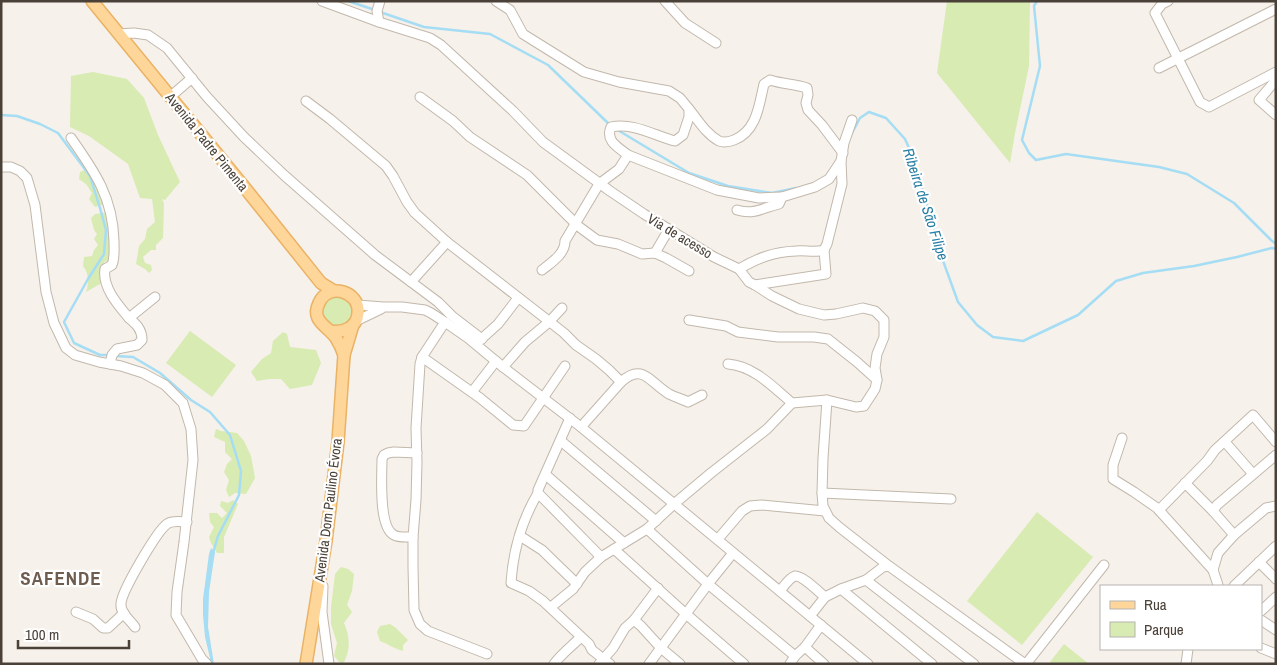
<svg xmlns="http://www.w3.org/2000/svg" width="1277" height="665" viewBox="0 0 1277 665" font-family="'Archivo Narrow',sans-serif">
  <rect width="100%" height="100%" fill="#f6f1ea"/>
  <!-- green -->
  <g fill="#d8ebb2">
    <path d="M947,1H1030L1029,66L1015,133L1010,163L937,73Z"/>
    <path d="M93,72L127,79L144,98L158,135L180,182L165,200L162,199L164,203L163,238L156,245V250H151L143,257L145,263L151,265L152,270L149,273L145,269L136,264L139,246L145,239L147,229L155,222L152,199L140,198L128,164L89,136L70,127L71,76Z"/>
    <path d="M87,169L106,197L102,205L95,207L89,199L92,193L86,184L79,179L80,172Z"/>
    <path d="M109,212L111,232L110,260L104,262L106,268V278L100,284L86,292C89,283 89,273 83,266L84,257L92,256L94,250L98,245L94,239L97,234L94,230L91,218L95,214Z"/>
    <path d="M333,296H339L349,299L355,309L350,324L336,328C333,327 330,326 328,324C318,315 323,302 333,296Z"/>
    <path d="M190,331L236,365L212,397L166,363Z"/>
    <path d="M283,332L287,334L290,347L316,350L321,363L312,385L290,389L281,379H269L257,381L251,372L262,359L271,353L273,341Z"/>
    <path d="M216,429L221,431L237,433L244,441L251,456L255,478L246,494L235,493L229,497L226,490L229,480L224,472L227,464L232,459L225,452V442L214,437Z"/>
    <path d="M233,500L238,504L224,537V553H217L211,543L209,537L214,527L210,522L209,513H217L222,518L227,513L220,506L221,501L228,503Z"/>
    <path d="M1037,512L1093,557L1022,645L967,601Z"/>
    <path d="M341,567L348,569L354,574L352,591L347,605L352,612L344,623C350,637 351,650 343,664H341L334,656L337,643L331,624V607L335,574Z"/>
    <path d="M390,624L396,628L408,640L403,645V651C395,649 388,644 380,641L377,632L380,626Z"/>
    <path d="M1064,644L1089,664H1052L1050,662Z"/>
  </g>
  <!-- water -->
  <path fill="#a5ddf4" d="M211,548L215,552L209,592L208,627L214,664H209L210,658L205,637L203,615V599L209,554Z"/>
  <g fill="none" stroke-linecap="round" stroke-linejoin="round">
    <!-- stream -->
    <g stroke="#a5ddf4" stroke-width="2.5">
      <path d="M348,1L375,10"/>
      <path d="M1037,1L1034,6L1040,66L1022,140L1029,153L1036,160L1066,154L1159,167L1187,174L1234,203L1271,240L1276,244"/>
      <path d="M380,12L424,27L490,34L548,65L610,125"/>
      <path d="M1,115L17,116L40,124L58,133L90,176L100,208L106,230L104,254L88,279L64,322L74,343L100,355H109"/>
      <path d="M616,129L689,173L728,186L772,193L796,188"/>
      <path d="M851,135L860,118L869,112L886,118L905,139L914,159L942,258L958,302L977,325L993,337L1023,341L1078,315L1116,281L1143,273L1194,266L1237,257L1272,248L1276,249"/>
      <path d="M115,356L133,357L160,373L191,400L210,412L230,435L241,471L239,495L218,536L213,553"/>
    </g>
    <defs>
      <g id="minor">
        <path d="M322,1L379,22"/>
        <path d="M380,1L377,11L379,22L430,38L441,45L513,111L543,142L610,191L644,214L714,257L739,269L749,282L755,285L772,296L799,309L824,315L836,314L863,308L875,311L884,320V337L877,354L875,368L877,380L875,389L864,406L856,407L827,400L792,403"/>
        <path d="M496,1L510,10L523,34L584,72L619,82L669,91L680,98L689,109V117L683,135L675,141C655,136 633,122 611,127C605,141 618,147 628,155L619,169L599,184L565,241C565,254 552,262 542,270"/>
        <path d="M665,1L685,23L716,43"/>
        <path d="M1168,1L1162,4L1155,13L1200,102L1209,107L1276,72"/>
        <path d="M118,34L134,33L148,35L167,48L207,97L244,137L284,175L375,255L438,302L452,316L482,339"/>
        <path d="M1159,68L1276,9"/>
        <path d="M1276,80L1259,100L1276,115"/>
        <path d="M170,97L192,78"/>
        <path d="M420,97L453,121L470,137L527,175L578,226L597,240L618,244L642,254L655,253L666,258L689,271"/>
        <path d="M306,101L330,119L386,166L393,176L407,202L415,213L447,242L541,315L564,333L576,345L596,359L609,370L621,382"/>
        <path d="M689,109C698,120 706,134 719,141C724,143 729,142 734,140C757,131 759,105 764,84L770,80C782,84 795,84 807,88L808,95L806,103L808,110L822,125L843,153"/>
        <path d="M71,138C95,172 113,198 114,241C114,249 115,258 112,265L105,269C102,287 118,305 129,318"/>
        <path d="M628,155L717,190L759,198L782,197"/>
        <path d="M1,167H11L20,171L27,178L35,205L46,292L54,323L66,348L75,355L99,362L121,366L143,373L165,385L183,403L191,429L193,460L184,542L177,592L176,615L202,659L207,664"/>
        <path d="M737,210C755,215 762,208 779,204L782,197L815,187L829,179L841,161"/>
        <path d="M655,253L669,229"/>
        <path d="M739,269C758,258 773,252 796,251C805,250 815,253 824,250L827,244L842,184L841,161L844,143L852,120"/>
        <path d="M411,282L447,242"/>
        <path d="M755,285L826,274L824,250"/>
        <path d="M358,305L383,307H402L425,310L431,313L445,322L468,338L503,367L581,427L868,664"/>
        <path d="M689,320L726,326L738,332L778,337H814L828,339L857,362L877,380"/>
        <path d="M356,321L381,309"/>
        <path d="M445,322L422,357L420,364L416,428L417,462L416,500L413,537V566L414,610L420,624L428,631L487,654"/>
        <path d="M478,342L498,324L518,298"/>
        <path d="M422,357L480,398L513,425L524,426L565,366"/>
        <path d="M110,364L112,355L117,349L137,345L142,340C142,329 136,324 129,318L155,297"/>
        <path d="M728,364C754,366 773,387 792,403"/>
        <path d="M503,367L525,342L549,322L562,308"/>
        <path d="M472,392L496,361"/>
        <path d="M827,400L823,458L822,493L823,506L829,518L839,527L889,566L1025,664"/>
        <path d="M570,418L538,490V493C522,520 513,552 511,583L529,591L543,601L589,644L592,650L610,664"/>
        <path d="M581,427L621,382C643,362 650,383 669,394C675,397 682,399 688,402L702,395"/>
        <path d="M1122,438L1113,465V479L1134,492L1157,508L1213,570"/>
        <path d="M561,441L656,521"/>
        <path d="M1225,442L1253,474"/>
        <path d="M546,475L624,543"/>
        <path d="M1185,483L1213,511"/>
        <path d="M538,493L601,557"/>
        <path d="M822,493L951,499"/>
        <path d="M1159,510L1207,461L1215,450L1253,415L1276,442"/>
        <path d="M647,529L708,584L795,656"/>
        <path d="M1234,535L1266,508L1276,506"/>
        <path d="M520,536L542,550L577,584"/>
        <path d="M413,537C407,537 399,538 394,535C378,527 382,475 382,459L384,455L388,453L394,452L417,453"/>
        <path d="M718,539L742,511L750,506L761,505L825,511"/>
        <path d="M614,549L686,614L744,664"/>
        <path d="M1259,562L1276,579"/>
        <path d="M866,580L883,567L889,566"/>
        <path d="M1218,585L1213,570L1218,553L1234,535L1213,511L1217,505L1276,455"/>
        <path d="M323,586L322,612L329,664"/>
        <path d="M1234,586L1276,546"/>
        <path d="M780,591C784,586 789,578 795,576C802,575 819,592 825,597"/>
        <path d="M551,607L573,589L585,572L601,557L647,529L674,504L711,473L767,429L792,403"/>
        <path d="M1261,611L1276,597"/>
        <path d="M76,612L93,619L103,628H108L124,613"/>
        <path d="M810,616L825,597L841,589"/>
        <path d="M634,620L641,626L661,648L680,664"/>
        <path d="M1261,620L1276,630"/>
        <path d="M135,627C130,620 120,613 121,604C121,592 157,531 167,524C173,520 181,522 187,522"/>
        <path d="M805,647L824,664"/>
        <path d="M1261,648L1276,654"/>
        <path d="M554,664C562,653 572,646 581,637"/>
        <path d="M599,664L613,648L625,628L634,620L658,588"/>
        <path d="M649,664L708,584L733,553"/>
        <path d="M790,664L795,656L805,647L821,625"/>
        <path d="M932,664L841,589L866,580L974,664"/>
        <path d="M1026,664L1104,565"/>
        <path d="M1186,664L1188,649"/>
      </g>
      <g id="major">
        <path d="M92,1L245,188L321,283L334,291"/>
        <path d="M330,331C343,333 357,328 358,313C360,291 328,282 319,303C310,321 328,326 336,338C339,343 342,349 344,355"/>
        <path d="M306,664L326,541L338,442L344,355L353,325"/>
      </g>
    </defs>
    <!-- minor casing -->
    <use href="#minor" stroke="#c2b8ac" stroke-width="11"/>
    <!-- major casing -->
    <use href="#major" stroke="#eab264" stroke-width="14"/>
    <!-- minor -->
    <use href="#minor" stroke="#fff" stroke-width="9"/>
    <!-- major -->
    <use href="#major" stroke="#ffd69a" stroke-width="11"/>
  </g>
  <g text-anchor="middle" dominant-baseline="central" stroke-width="4.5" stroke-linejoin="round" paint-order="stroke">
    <!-- street labels -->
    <g font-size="14" fill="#4a4138" stroke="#fff">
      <text transform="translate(207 142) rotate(51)">Avenida Padre Pimenta</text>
      <text transform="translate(680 236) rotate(31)">Via de acesso</text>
      <text transform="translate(328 510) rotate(-83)">Avenida Dom Paulino Évora</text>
    </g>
    <!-- water labels -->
    <g font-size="15" font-style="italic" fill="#267ea3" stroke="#fff">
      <text transform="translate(926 204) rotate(72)">Ribeira de São Filipe</text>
    </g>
    <!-- district labels -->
    <g font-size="19" font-weight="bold" letter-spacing="1" fill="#6e5d4e" stroke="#fff">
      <text x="61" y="578">SAFENDE</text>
    </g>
  </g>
  <!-- border -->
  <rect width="1277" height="665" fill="none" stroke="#4a4138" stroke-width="5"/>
  <!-- legend -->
  <rect x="1100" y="585" width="162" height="65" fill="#ffffff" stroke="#b7b3af"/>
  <rect x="1110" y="601" width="25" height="8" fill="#ffd69a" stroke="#b7b3af"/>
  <text x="1144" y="610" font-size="15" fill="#4a4138">Rua</text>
  <rect x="1110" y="622" width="25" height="15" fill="#d8ebb2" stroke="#b7b3af"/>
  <text x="1144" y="635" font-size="15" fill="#4a4138">Parque</text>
  <!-- scale -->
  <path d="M18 640v8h111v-8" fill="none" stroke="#4a4138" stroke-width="2.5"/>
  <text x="25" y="640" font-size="15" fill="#4a4138" stroke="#ffffff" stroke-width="4" paint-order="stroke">100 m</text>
</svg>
